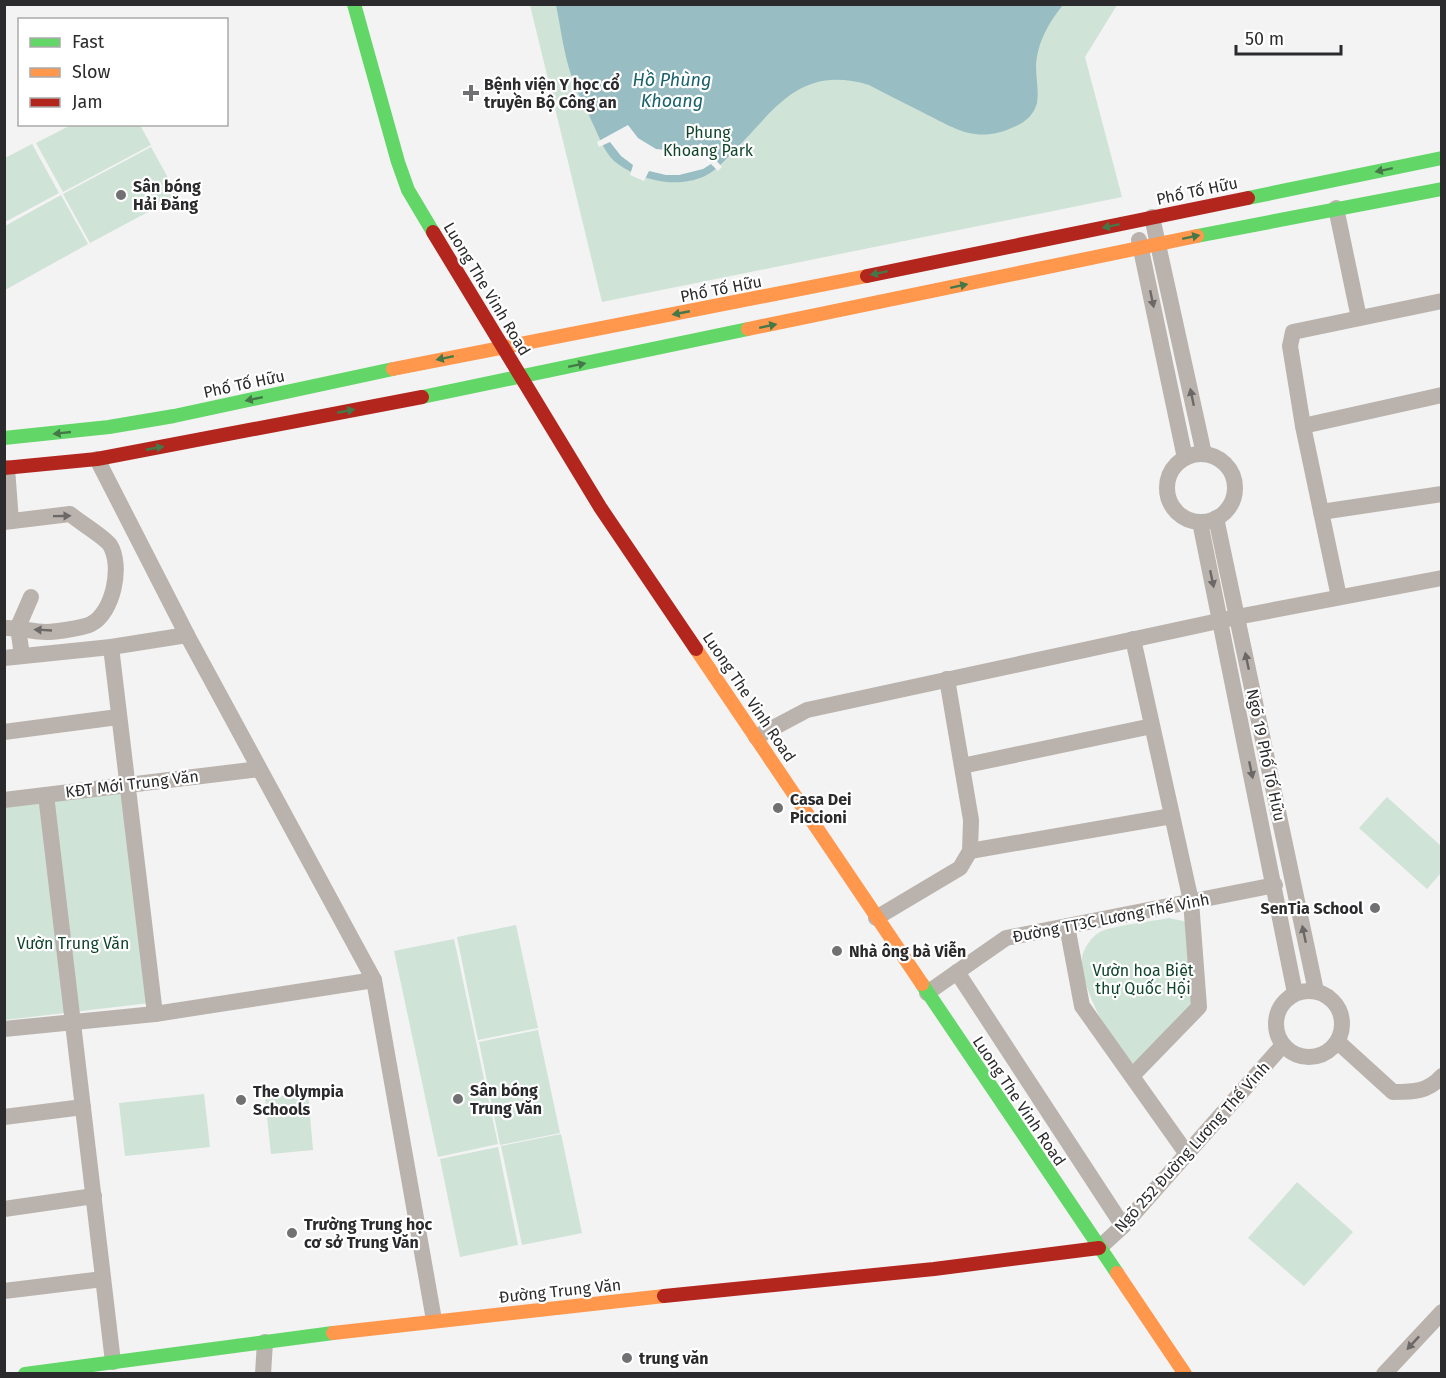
<svg xmlns="http://www.w3.org/2000/svg" width="1446" height="1378" viewBox="0 0 1446 1378" font-family="'Fira Sans',sans-serif">
  <rect width="100%" height="100%" fill="#f3f3f4"/>
  <!-- green -->
  <g fill="#cfe3d7">
    <path d="M530,5H1117L1085,57L1122,197L602,302Z"/>
    <path d="M140,125L151,145L63,192L36,143L71,125Z"/>
    <path d="M32,144L59,193L5,222V158Z"/>
    <path d="M151,147L178,196L90,243L63,194Z"/>
    <path d="M61,195L88,244L5,290V226Z"/>
    <path d="M126,785L150,1003L5,1020L4,800Z"/>
    <path d="M1387,797L1441,846V873L1427,889L1359,828Z"/>
    <path d="M1169,918L1183,921L1193,926L1199,1007L1134,1064C1113,1049 1079,985 1082,958C1083,949 1092,936 1100,932C1110,926 1155,921 1169,918Z"/>
    <path d="M516,925L538,1028L478,1040L457,937Z"/>
    <path d="M454,939L498,1144L438,1157L394,951Z"/>
    <path d="M538,1030L560,1133L500,1145L479,1042Z"/>
    <path d="M308,1093L313,1150L271,1154L265,1098Z"/>
    <path d="M204,1094L210,1147L125,1156L119,1103Z"/>
    <path d="M561,1134L582,1233L522,1245L501,1146Z"/>
    <path d="M498,1147L518,1245L460,1257L440,1159Z"/>
    <path d="M1297,1182L1353,1232L1304,1286L1248,1238Z"/>
  </g>
  <!-- water -->
  <path fill="#98bec3" d="M556,5H1063C1049,22 1037,43 1036,66C1036,78 1039,91 1037,103C1034,114 1026,122 1016,126C977,145 956,129 922,112C904,103 886,94 869,85C801,65 777,107 736,149C726,159 717,170 705,176C690,183 670,184 655,180C641,177 626,171 614,161C603,150 599,136 592,122C586,108 578,95 573,80C564,57 561,29 556,5Z"/>
  <!-- pier -->
  <path fill="#f3f3f4" d="M628,125L638,138L656,149L678,151L697,146L701,143L722,167L718,171L711,164L703,169L679,175H666L649,171L644,181L630,175L633,165L621,156L610,142L599,147L597,142Z"/>
  <g fill="none" stroke-linecap="round" stroke-linejoin="round">
    <!-- street -->
    <g stroke="#bab3ad" stroke-width="16">
      <path d="M1336,208L1359,318"/>
      <path d="M1152,217L1204,454"/>
      <path d="M1139,240L1185,458"/>
      <path d="M1303,426L1442,395"/>
      <circle cx="1201" cy="488" r="34"/>
      <path d="M97,459L187,635L374,980L434,1320"/>
      <path d="M7,468L11,521"/>
      <path d="M1321,512L1442,494"/>
      <path d="M1216,518L1316,991"/>
      <path d="M4,522L70,514C78,521 106,538 110,545C123,566 113,613 91,624C83,628 55,632 46,632C31,632 19,627 4,628"/>
      <path d="M1200,522L1295,993"/>
      <path d="M1339,597L1303,426L1290,346L1293,332L1442,301"/>
      <path d="M111,647L155,1014"/>
      <path d="M22,656L18,627L31,597"/>
      <path d="M4,658L111,647L187,635"/>
      <path d="M4,732L118,717"/>
      <path d="M756,737L807,710L1237,617L1442,578"/>
      <path d="M962,766L1152,726"/>
      <path d="M46,795L113,1362"/>
      <path d="M4,800L259,769"/>
      <path d="M970,851L1172,816"/>
      <path d="M876,918L960,868L970,851L971,820L947,679"/>
      <path d="M1067,926L1082,1006L1187,1154"/>
      <path d="M957,972L1123,1226"/>
      <circle cx="1309" cy="1024" r="33"/>
      <path d="M927,993L1006,938L1275,885"/>
      <path d="M4,1029L155,1014L374,980"/>
      <path d="M1338,1042L1393,1092C1413,1092 1428,1092 1442,1076"/>
      <path d="M1132,1076L1199,1007L1191,901L1133,639"/>
      <path d="M4,1117L83,1107"/>
      <path d="M4,1209L94,1196"/>
      <path d="M1099,1248L1123,1226L1283,1045"/>
      <path d="M4,1291L103,1279"/>
      <path d="M263,1374L265,1342"/>
      <path d="M1384,1374L1442,1312"/>
    </g>
    <!-- fast -->
    <g stroke="#63d668" stroke-width="14">
      <path d="M354,4L398,162L408,190L433,232"/>
      <path d="M1248,198L1442,158"/>
      <path d="M1197,236L1442,189"/>
      <path d="M422,397L748,329"/>
      <path d="M4,438L109,427L174,416L393,369"/>
      <path d="M922,984L1117,1273"/>
      <path d="M25,1374L333,1333"/>
    </g>
    <!-- slow -->
    <g stroke="#ff974d" stroke-width="14">
      <path d="M748,329L1197,236"/>
      <path d="M393,369L867,276"/>
      <path d="M696,649L922,984"/>
      <path d="M1117,1273L1185,1374"/>
      <path d="M333,1333L664,1296"/>
    </g>
    <!-- jam -->
    <g stroke="#b3261e" stroke-width="14">
      <path d="M433,232L600,507L696,649"/>
      <path d="M867,276L1248,198"/>
      <path d="M4,468L97,459L422,397"/>
      <path d="M664,1296L934,1269L1099,1248"/>
    </g>
  </g>
  <!-- one-way arrows -->
  <defs><path id="oneway-solid" d="M-6-.8H1V-3.2L6.5 0L1 3.2V.8H-6Z" transform="scale(1.5)"/></defs>
  <g fill="#447848">
    <use href="#oneway-solid" transform="translate(1384 170) rotate(168)"/>
    <use href="#oneway-solid" transform="translate(1111 226) rotate(168)"/>
    <use href="#oneway-solid" transform="translate(1191 237) rotate(-12)"/>
    <use href="#oneway-solid" transform="translate(879 273) rotate(168)"/>
    <use href="#oneway-solid" transform="translate(959 286) rotate(-12)"/>
    <use href="#oneway-solid" transform="translate(681 313) rotate(169)"/>
    <use href="#oneway-solid" transform="translate(768 326) rotate(-12)"/>
    <use href="#oneway-solid" transform="translate(445 358) rotate(168)"/>
    <use href="#oneway-solid" transform="translate(577 365) rotate(-12)"/>
    <use href="#oneway-solid" transform="translate(254 399) rotate(168)"/>
    <use href="#oneway-solid" transform="translate(346 411) rotate(-11)"/>
    <use href="#oneway-solid" transform="translate(62 433) rotate(174)"/>
    <use href="#oneway-solid" transform="translate(155 448) rotate(-11)"/>
  </g>
  <g fill="#6b6867">
    <use href="#oneway-solid" transform="translate(1152 299) rotate(78)"/>
    <use href="#oneway-solid" transform="translate(1192 397) rotate(-102)"/>
    <use href="#oneway-solid" transform="translate(62 516) rotate(-1)"/>
    <use href="#oneway-solid" transform="translate(1212 579) rotate(78)"/>
    <use href="#oneway-solid" transform="translate(43 630) rotate(-177)"/>
    <use href="#oneway-solid" transform="translate(1247 661) rotate(-102)"/>
    <use href="#oneway-solid" transform="translate(1251 770) rotate(78)"/>
    <use href="#oneway-solid" transform="translate(1304 934) rotate(-102)"/>
    <use href="#oneway-solid" transform="translate(1413 1343) rotate(133)"/>
  </g>
  <!-- markers -->
  <g fill="#717173" stroke="#fff" stroke-width="2">
    <path d="M468 84h6v6h6v6h-6v6h-6v-6h-6v-6h6z"/>
    <circle cx="121" cy="195" r="6"/>
    <circle cx="778" cy="808" r="6"/>
    <circle cx="1375" cy="908" r="6"/>
    <circle cx="837" cy="951" r="6"/>
    <circle cx="458" cy="1099" r="6"/>
    <circle cx="241" cy="1100" r="6"/>
    <circle cx="292" cy="1233" r="6"/>
    <circle cx="627" cy="1358" r="6"/>
  </g>
  <g text-anchor="middle" dominant-baseline="central" stroke-width="4.5" stroke-linejoin="round" paint-order="stroke">
    <!-- poi labels -->
    <g font-size="16" font-weight="bold" fill="#2b2b2d" stroke="#fff" text-anchor="start">
      <text x="484" y="84">Bệnh viện Y học cổ<tspan x="484" dy="18">truyền Bộ Công an</tspan></text>
      <text x="133" y="186">Sân bóng<tspan x="133" dy="18">Hải Đăng</tspan></text>
      <text x="790" y="799">Casa Dei<tspan x="790" dy="18">Piccioni</tspan></text>
      <text x="1363" y="908" text-anchor="end">SenTia School</text>
      <text x="849" y="951">Nhà ông bà Viễn</text>
      <text x="470" y="1090">Sân bóng<tspan x="470" dy="18">Trung Văn</tspan></text>
      <text x="253" y="1091">The Olympia<tspan x="253" dy="18">Schools</tspan></text>
      <text x="304" y="1224">Trường Trung học<tspan x="304" dy="18">cơ sở Trung Văn</tspan></text>
      <text x="639" y="1358">trung văn</text>
    </g>
    <!-- park labels -->
    <g font-size="16" fill="#10452c" stroke="#fff">
      <text x="708" y="132">Phung<tspan x="708" dy="18">Khoang Park</tspan></text>
      <text x="73" y="943">Vườn Trung Văn</text>
      <text x="1143" y="970">Vườn hoa Biệt<tspan x="1143" dy="18">thự Quốc Hội</tspan></text>
    </g>
    <!-- street labels -->
    <g font-size="16" fill="#2b2b2d" stroke="#fff">
      <text transform="translate(1197 191) rotate(-12)">Phố Tố Hữu</text>
      <text transform="translate(487 289) rotate(59)">Luong The Vinh Road</text>
      <text transform="translate(721 289) rotate(-11)">Phố Tố Hữu</text>
      <text transform="translate(244 384) rotate(-12)">Phố Tố Hữu</text>
      <text transform="translate(749 697) rotate(56)">Luong The Vinh Road</text>
      <text transform="translate(1266 755) rotate(78)">Ngõ 19 Phố Tố Hữu</text>
      <text transform="translate(132 784) rotate(-7)">KĐT Mới Trung Văn</text>
      <text transform="translate(1111 918) rotate(-11)">Đường TT3C Lương Thế Vinh</text>
      <text transform="translate(1019 1101) rotate(56)">Luong The Vinh Road</text>
      <text transform="translate(1192 1147) rotate(-48)">Ngõ 252 Đường Lương Thế Vinh</text>
      <text transform="translate(560 1291) rotate(-6)">Đường Trung Văn</text>
    </g>
    <!-- water labels -->
    <g font-size="18" font-style="italic" fill="#19626b" stroke="#fff">
      <text x="672" y="80">Hồ Phùng<tspan x="672" dy="21">Khoang</tspan></text>
    </g>
  </g>
  <!-- border -->
  <rect width="1446" height="1378" fill="none" stroke="#2b2b2d" stroke-width="12"/>
  <!-- legend -->
  <rect x="18" y="18" width="210" height="108" fill="#ffffff" stroke="#aaaaab" stroke-width="1.5"/>
  <rect x="30" y="38" width="30" height="9" fill="#63d668" stroke="#aaaaab" stroke-width="1.5"/>
  <text x="72" y="48" font-size="18" fill="#2b2b2d">Fast</text>
  <rect x="30" y="68" width="30" height="9" fill="#ff974d" stroke="#aaaaab" stroke-width="1.5"/>
  <text x="72" y="78" font-size="18" fill="#2b2b2d">Slow</text>
  <rect x="30" y="98" width="30" height="9" fill="#b3261e" stroke="#aaaaab" stroke-width="1.5"/>
  <text x="72" y="108" font-size="18" fill="#2b2b2d">Jam</text>
  <!-- scale -->
  <path d="M1236 45v9h105v-9" fill="none" stroke="#2b2b2d" stroke-width="3"/>
  <text x="1245" y="45" font-size="18" fill="#2b2b2d" stroke="#ffffff" stroke-width="4.5" paint-order="stroke">50 m</text>
</svg>
